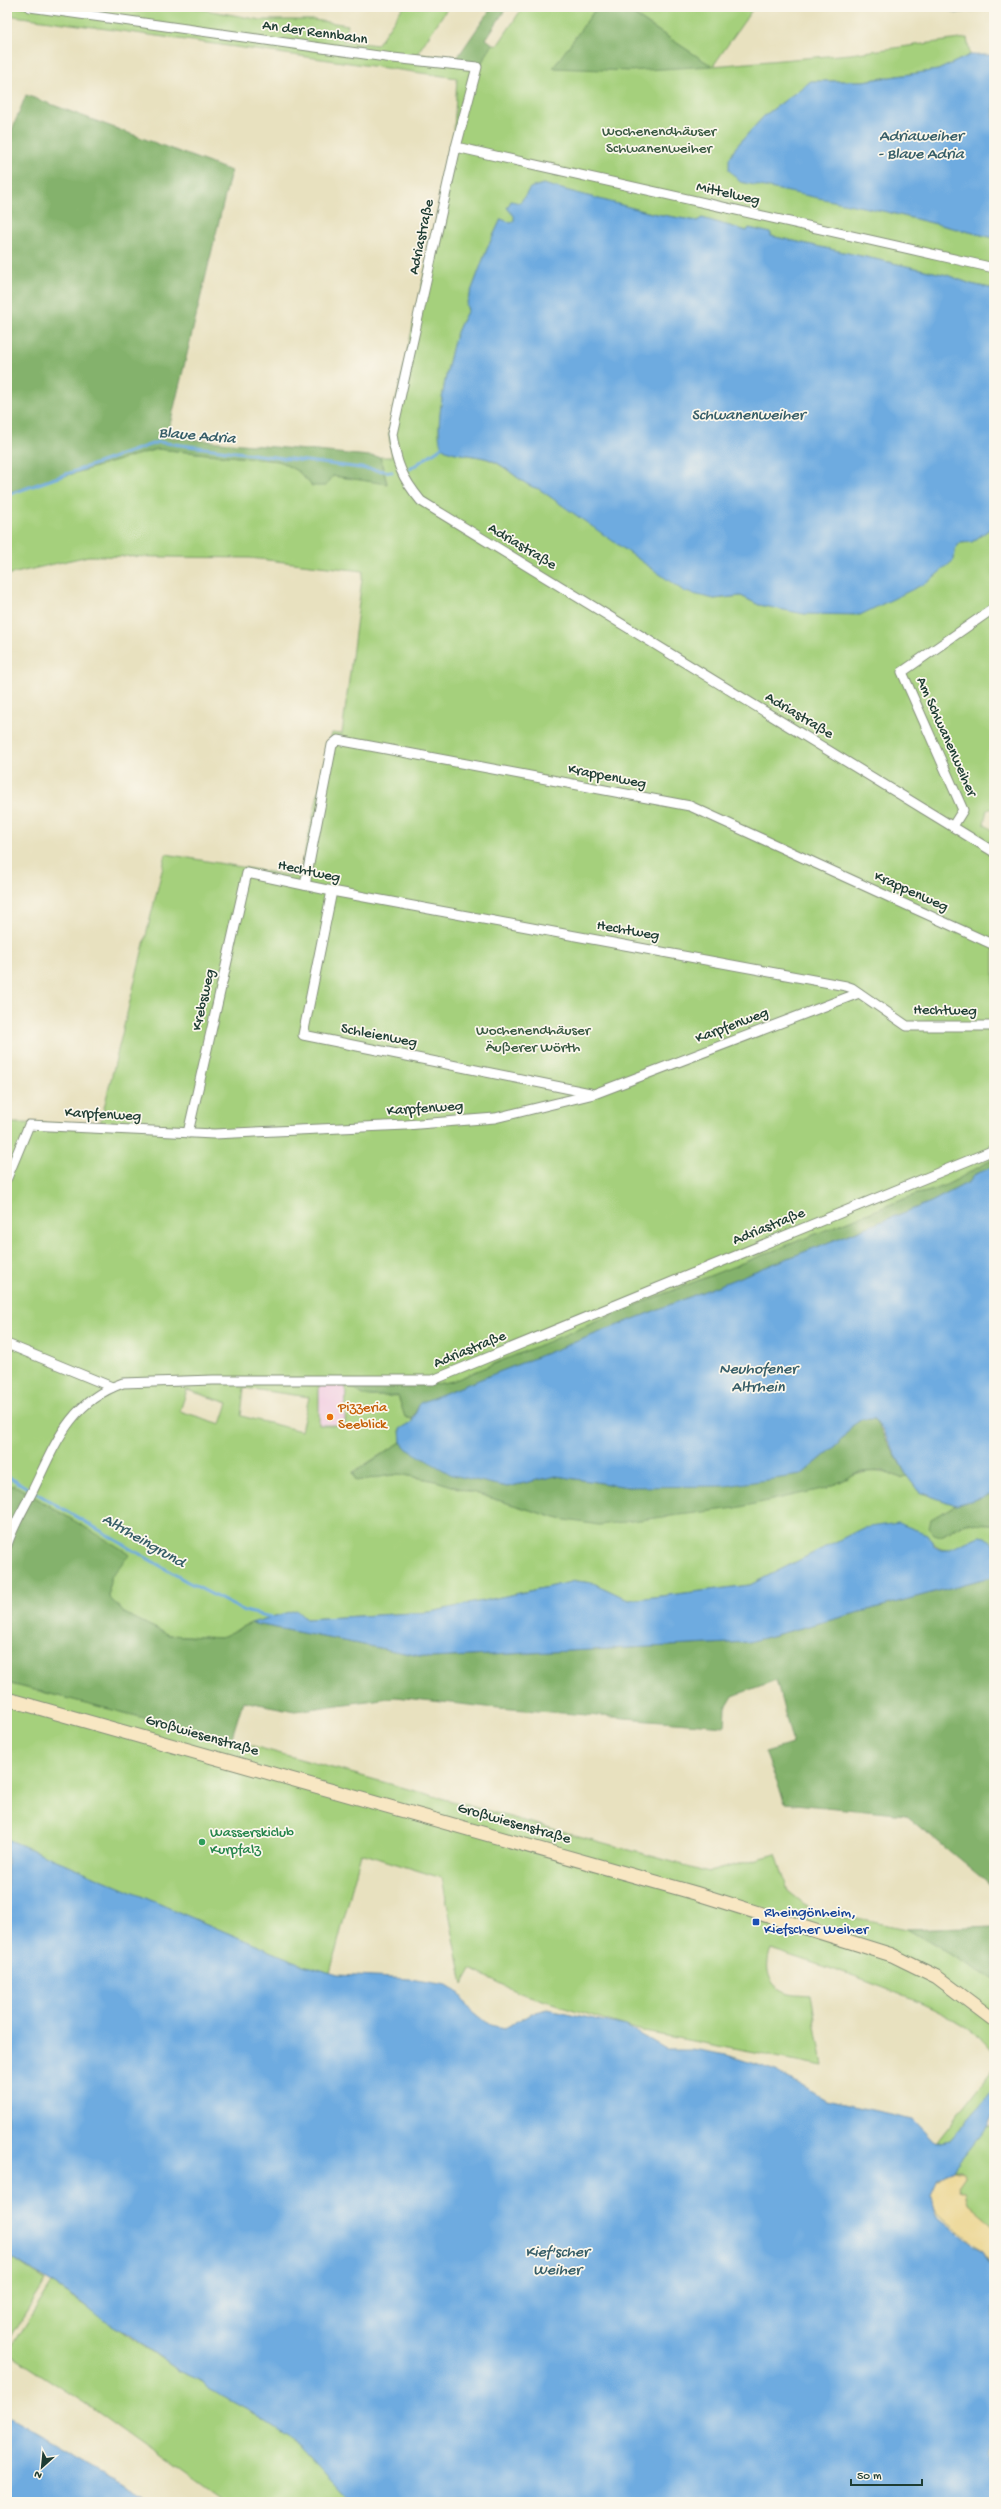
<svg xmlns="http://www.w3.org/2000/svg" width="1001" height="2509" viewBox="0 0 1001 2509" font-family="'Gochi Hand',sans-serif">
  <rect width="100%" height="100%" fill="#fbf7ec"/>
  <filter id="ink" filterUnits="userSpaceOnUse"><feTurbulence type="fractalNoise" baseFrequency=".025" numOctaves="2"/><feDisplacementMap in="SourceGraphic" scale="8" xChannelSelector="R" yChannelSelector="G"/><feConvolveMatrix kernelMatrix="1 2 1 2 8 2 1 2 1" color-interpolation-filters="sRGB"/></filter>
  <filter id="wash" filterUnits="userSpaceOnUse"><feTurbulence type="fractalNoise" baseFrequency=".012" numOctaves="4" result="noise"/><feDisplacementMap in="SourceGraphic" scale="16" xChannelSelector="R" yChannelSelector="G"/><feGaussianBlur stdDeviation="0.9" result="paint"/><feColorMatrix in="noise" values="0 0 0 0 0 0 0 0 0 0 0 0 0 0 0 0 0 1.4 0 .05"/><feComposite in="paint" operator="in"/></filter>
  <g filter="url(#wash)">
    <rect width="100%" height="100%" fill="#e8e1bf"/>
    <!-- built -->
    <path fill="#f2cfe2" d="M319,1384H346L345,1425H319Z"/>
    <!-- green -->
    <g fill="#a5d07c" stroke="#628658" fill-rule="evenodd">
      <path d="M7,7H189L261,20H314L348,25L343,41L377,45L403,7H448L417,54L457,58L480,65L493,44L497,46L523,7H597L554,68L712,66L622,7H754L713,66L850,54L967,38L970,55L938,70L863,81H811L764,116L736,147L729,159L887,212L994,238V289L971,284L947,275L771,236L770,233L749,228L747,231L702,218L697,221L651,213L543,184L530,188L520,203L515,221L511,223L501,219L487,249L466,305L468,310C463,319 458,328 455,338C450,355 431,436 443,448C451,455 480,455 490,460C509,467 521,485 539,489L714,599L741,596L759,605L955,549L960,543L972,542L994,526V809H987L984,824L994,831V1159C969,1171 946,1190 917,1194L654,1298L453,1381C418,1389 383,1385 347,1384L365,1396H398L405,1417L412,1419V1422L400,1429L401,1442L353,1472L356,1480L399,1474L436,1481L559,1519L827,1488C857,1474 868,1465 901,1478L907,1476L919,1492L956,1505L931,1519L941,1536L966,1523L993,1524L994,1545L985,1537L979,1536C955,1547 943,1562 927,1534L863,1528L750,1585L629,1600L593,1583L576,1581L431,1612L305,1619L296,1610L251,1623L220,1638L169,1635L124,1613L109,1597L110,1578L129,1554L14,1485L7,1488V1123L100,1124L166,854L299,877L332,733L342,734L363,571L250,558L88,556L7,575V493L157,449L279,461L299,472L312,486L333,476L387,483L380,457H392L389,433L453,147L457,78L7,15ZM319,1384H346L345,1425H319ZM244,1388L309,1397L301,1431L241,1416ZM187,1390L228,1403L221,1424L180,1411Z"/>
      <path d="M7,1683L231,1740L709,1872L776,1854L788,1891L812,1910L907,1929L994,1980V2053C967,2008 822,1967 771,1949C765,1964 766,1983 783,1991C790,1995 803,1994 811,1995L823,2066L645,2032L520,1993L471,1969L463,1984L442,1878L361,1853L330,1973L303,1965L7,1839Z"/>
      <path d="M994,2068V2089L949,2140L936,2143Z"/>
      <path d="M994,2125V2226L968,2204L965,2192L959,2190L958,2186L965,2176L961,2170H953L987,2127Z"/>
      <path d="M7,2254L46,2281L7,2343Z"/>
      <path d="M52,2283L179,2371L204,2382L209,2389L251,2412L288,2436L350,2502H223L89,2406L8,2353Z"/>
    </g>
    <!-- forest -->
    <g fill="#84b26c" stroke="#527850">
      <path d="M492,7H507L486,39L493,44L480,65L457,58Z"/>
      <path d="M597,7H622L712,66L629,71L553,68Z"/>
      <path d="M26,95L231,171L167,437L380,457L387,484L333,476L326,486H312L299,472L279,461L157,449L7,493V142Z"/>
      <path d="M994,1159V1166L974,1175L969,1182L931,1202L420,1403L412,1419L405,1417L398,1396H365L346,1384C382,1385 418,1389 453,1381L654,1298L917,1194C946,1190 969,1171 994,1159Z"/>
      <path d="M862,1419H874L907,1476L901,1478L882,1471L861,1472L827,1488L736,1508L599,1525L559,1519L436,1481L399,1474L356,1481L353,1473L401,1442L407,1449L507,1487L556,1476L628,1487L801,1475L837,1445L852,1426Z"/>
      <path d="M14,1485L130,1554L110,1578L109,1597L124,1613L169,1635L220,1638L251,1623L430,1658L749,1642L994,1576V1888L906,1815L785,1803L765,1752L793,1744L776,1680L733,1696L726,1708L725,1726L487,1707L396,1697L295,1711L243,1701L231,1740L7,1683V1488Z"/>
      <path d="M994,1494V1524L966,1523L941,1536L934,1534L929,1528L931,1519L956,1505Z"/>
      <path d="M994,1926V1980L907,1929Z"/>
    </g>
    <!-- sand -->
    <path fill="#eeda9e" stroke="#868c69" d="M953,2170L964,2172L965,2176L958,2186L959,2190L965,2192L968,2204L994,2226V2273C990,2266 987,2257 982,2251C961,2225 896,2203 953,2170Z"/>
    <!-- water -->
    <g fill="#6eabe0" stroke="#46748a">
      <path d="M943,7H994V8L956,13Z"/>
      <path d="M970,55H994V238L887,212L740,182L729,170V159L736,147L764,116L811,81H863L938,70Z"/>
      <path d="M543,184L651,213L697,221L702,218L747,231L749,228L771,233V236L947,275L971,284L994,289V526L972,542L960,543L955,549L954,560L928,582L860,615L804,614L759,605L741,596L714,599L685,592L539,489C521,485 509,467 491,460C480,455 451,455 443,448C431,436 450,355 455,338C458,328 463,319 468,310L466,305L487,249L501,219L511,223L514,221V216L507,208L511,201L520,203L530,188Z"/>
      <path d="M994,1166V1494L956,1505L919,1492L907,1476L883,1431L874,1419H862L852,1426L837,1445L801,1475L726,1486L628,1487L556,1476L507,1487L452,1475L407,1449L401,1442L400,1429L412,1422L420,1403L931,1202L969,1182L974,1175Z"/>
      <path d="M898,1523L927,1534L935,1547L941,1550H948L979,1536L985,1537L994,1545V1576L749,1642L430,1658L251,1623L296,1610L306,1619L431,1612L576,1581L593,1583L629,1600L750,1585L863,1528Z"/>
      <path d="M7,1839L303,1965L338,1975L410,1979L447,1985L458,1992L469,2008L490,2025L504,2028L532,2013L548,2009L626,2026L666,2049H691L727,2055L776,2071L826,2100L913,2119L936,2143L949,2140L994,2089V2113L987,2127L953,2170L938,2179L931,2195L933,2207L939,2218L982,2251L994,2273V2502H350L288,2436L251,2412L209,2389L204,2382L179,2371L128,2334L103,2320L78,2300L7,2254Z"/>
      <path d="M7,2416L156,2502H7Z"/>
    </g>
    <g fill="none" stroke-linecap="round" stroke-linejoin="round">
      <!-- stream -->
      <g stroke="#6eabe0" stroke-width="3">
        <path d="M410,469L442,447"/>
        <path d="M7,495L158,442L392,472"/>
        <path d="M7,1476L186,1581L244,1611L271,1617"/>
      </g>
    </g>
  </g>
  <g filter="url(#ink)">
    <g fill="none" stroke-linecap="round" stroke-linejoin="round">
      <defs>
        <g id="street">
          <path d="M30,7L393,58L477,67L456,147L392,434C396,463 402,478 421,501L994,852"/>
          <path d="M456,147L994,268"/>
          <path d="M953,826L963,810L902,672L994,608"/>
          <path d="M305,885L332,745L338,740L690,806L994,945"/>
          <path d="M332,891L303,1035L590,1093"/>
          <path d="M188,1133L247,873L332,891L846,986L852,988L907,1026H994"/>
          <path d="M7,1178L29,1125L214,1134L406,1125L495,1118L594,1094L859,993"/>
          <path d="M7,1344L112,1387"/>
          <path d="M7,1545C13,1526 23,1510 32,1492C55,1445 69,1402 123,1383L213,1380H433L994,1150"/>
        </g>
        <path id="secondary" d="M7,1699L695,1893L892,1955L937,1977L994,2020"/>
      </defs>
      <!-- street casing -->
      <use href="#street" stroke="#848f7a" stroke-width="11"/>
      <!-- secondary casing -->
      <use href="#secondary" stroke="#848f7a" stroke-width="15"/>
      <!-- street -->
      <use href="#street" stroke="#fff" stroke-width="9"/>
      <!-- secondary -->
      <use href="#secondary" stroke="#f8e7c3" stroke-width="13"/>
    </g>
  </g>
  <!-- markers -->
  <circle fill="#e8710a" stroke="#fbf7ec" stroke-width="1.5" cx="330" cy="1417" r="4"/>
  <circle fill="#2e9e5b" stroke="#fbf7ec" stroke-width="1.5" cx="202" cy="1842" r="4"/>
  <rect fill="#1a4fb4" stroke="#fbf7ec" stroke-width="1.5" x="752" y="1918" width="8" height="8" rx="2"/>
  <g text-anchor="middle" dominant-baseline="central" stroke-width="3.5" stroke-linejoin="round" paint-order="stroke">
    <!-- street labels -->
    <g font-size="15" fill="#1f3d34" stroke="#fbf7ec">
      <text transform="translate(315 33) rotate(8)">An der Rennbahn</text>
      <text transform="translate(728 194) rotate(13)">Mittelweg</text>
      <text transform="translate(422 237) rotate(-78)">Adriastraße</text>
      <text transform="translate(522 547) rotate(31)">Adriastraße</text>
      <text transform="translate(799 716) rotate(31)">Adriastraße</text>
      <text transform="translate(946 737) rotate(66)">Am Schwanenweiher</text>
      <text transform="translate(607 777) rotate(11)">Krappenweg</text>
      <text transform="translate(309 872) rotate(12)">Hechtweg</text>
      <text transform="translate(911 892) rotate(24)">Krappenweg</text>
      <text transform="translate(628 931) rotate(10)">Hechtweg</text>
      <text transform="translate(204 1000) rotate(-77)">Krebsweg</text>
      <text transform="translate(945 1011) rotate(1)">Hechtweg</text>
      <text transform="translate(732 1026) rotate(-21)">Karpfenweg</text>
      <text transform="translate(379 1036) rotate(11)">Schleienweg</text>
      <text transform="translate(425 1109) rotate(-4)">Karpfenweg</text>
      <text transform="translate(103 1115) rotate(3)">Karpfenweg</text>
      <text transform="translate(769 1227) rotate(-22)">Adriastraße</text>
      <text transform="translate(470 1350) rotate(-22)">Adriastraße</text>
      <text transform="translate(202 1736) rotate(16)">Großwiesenstraße</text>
      <text transform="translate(514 1824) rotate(16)">Großwiesenstraße</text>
    </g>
    <!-- park labels -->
    <g font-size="15" fill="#3a5a42" stroke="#fbf7ec">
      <text x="659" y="132">Wochenendhäuser<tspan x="659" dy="17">Schwanenweiher</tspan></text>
      <text x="533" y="1031">Wochenendhäuser<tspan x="533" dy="17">Äußerer Wörth</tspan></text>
    </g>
    <!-- food labels -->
    <g font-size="15" fill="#c56008" stroke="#fbf7ec" text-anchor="start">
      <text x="338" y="1408">Pizzeria<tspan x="338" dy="17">Seeblick</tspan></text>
    </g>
    <!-- leisure labels -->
    <g font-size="15" fill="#27864d" stroke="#fbf7ec" text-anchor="start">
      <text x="210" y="1833">Wasserskiclub<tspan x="210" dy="17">Kurpfalz</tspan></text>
    </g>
    <!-- transit labels -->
    <g font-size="15" fill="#164399" stroke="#fbf7ec" text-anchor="start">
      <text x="764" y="1913">Rheingönheim,<tspan x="764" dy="17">Kiefscher Weiher</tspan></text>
    </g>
    <!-- water labels -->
    <g font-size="16" font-style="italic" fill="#375e68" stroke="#fbf7ec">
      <text x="921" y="137">Adriaweiher<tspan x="921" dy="18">- Blaue Adria</tspan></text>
      <text x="748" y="416">Schwanenweiher</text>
      <text transform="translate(197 437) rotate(5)">Blaue Adria</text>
      <text x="758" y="1370">Neuhofener<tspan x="758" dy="18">Altrhein</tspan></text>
      <text transform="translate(143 1542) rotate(30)">Altrheingrund</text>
      <text x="557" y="2253">Kief'scher<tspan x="557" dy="18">Weiher</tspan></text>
    </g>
  </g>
  <!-- margin -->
  <rect width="1001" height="2509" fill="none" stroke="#fbf7ec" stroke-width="24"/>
  <!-- north arrow -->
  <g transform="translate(42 2467) rotate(207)" stroke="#fbf7ec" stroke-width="3" paint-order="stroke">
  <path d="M0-3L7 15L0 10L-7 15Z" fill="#1f3d34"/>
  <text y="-6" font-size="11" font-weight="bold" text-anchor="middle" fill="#1f3d34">N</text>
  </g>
  <!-- scale -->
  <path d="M851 2479v6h71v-6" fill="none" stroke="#1f3d34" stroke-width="2"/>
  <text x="857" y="2479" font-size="12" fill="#1f3d34" stroke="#fbf7ec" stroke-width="3" paint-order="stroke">50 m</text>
</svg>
